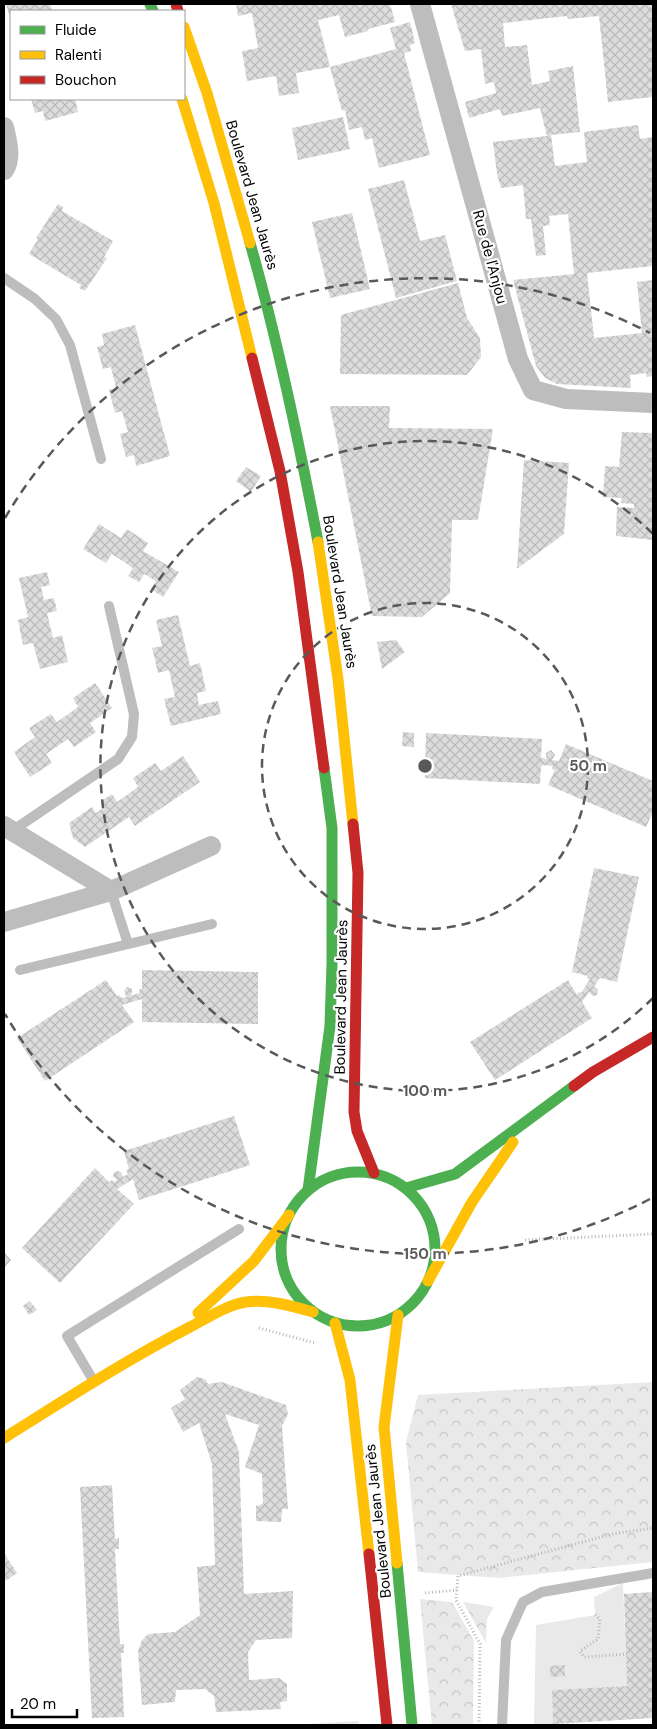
<svg xmlns="http://www.w3.org/2000/svg" width="657" height="1729" viewBox="0 0 657 1729" font-family="'DM Sans',sans-serif">
  <defs>
    <pattern id="forest-crowns" width="20" height="18" patternUnits="userSpaceOnUse" patternTransform="scale(1.25)"><rect width="20" height="18" fill="#e9e9e9"/><path d="M2 6a3 3 0 1 1 6 0M12 15a3 3 0 1 1 6 0" fill="none" stroke="#c6c6c6"/></pattern>
    <pattern id="building-cross-hatch" width="8" height="8" patternUnits="userSpaceOnUse" patternTransform="scale(1.25)"><rect width="8" height="8" fill="#dcdcdc"/><path d="M0 0l8 8M0 8l8-8" fill="none" stroke="#bbb"/></pattern>
  </defs>
  <rect width="100%" height="100%" fill="#fff"/>
  <!-- grass -->
  <path fill="#e9e9e9" d="M623,1583L627,1686L552,1690L553,1724H534L536,1625L595,1615L594,1597Z"/>
  <!-- forest -->
  <g fill="url(#forest-crowns)">
    <path d="M653,1382V1562L498,1578L418,1572L406,1442L418,1395Z"/>
    <path d="M420,1599L452,1602L474,1641L473,1725H432Z"/>
    <path d="M463,1602L494,1607L487,1619L486,1643Z"/>
    <path d="M359,1721V1725H289Z"/>
  </g>
  <!-- building -->
  <g fill="url(#building-cross-hatch)">
    <path d="M6,4H50L52,11H11V21Z"/>
    <path d="M236,4H390L395,22L368,29V31L345,37L339,15L318,20L330,67L396,49L390,28L410,22L415,43L410,45L411,51L404,53L430,155L379,168L372,138L365,140L362,127L349,130L345,110L342,111L330,67L296,73L299,93L279,96L276,76L247,81L242,51L258,48L252,13L238,16Z"/>
    <path d="M451,4H653V97L608,102L599,16L568,19L567,16L503,23L505,47L527,45L532,85L550,81L548,71L573,66L580,132L551,135L555,166L587,162L584,132L638,125L640,139L653,137V251H652L653,266L587,273L594,338L642,333L637,282L653,280V376L647,377L646,373L630,375L631,388L557,384L545,378L536,366L513,280L574,274L568,214L549,216L550,225L543,226L546,255L536,256L531,219H526L523,185L501,188L497,174L493,142L547,136L540,108L502,116L500,109L469,118L465,102L496,93L494,82L485,84L481,49L465,51Z"/>
    <path d="M31,99H75L78,112L45,121L43,111L35,113Z"/>
    <path d="M343,117L350,149L298,160L292,128Z"/>
    <path d="M404,180L420,241L445,235L457,281L396,298L368,189Z"/>
    <path d="M58,204L63,207L62,211L113,241L104,257L107,258L85,291L79,288L81,285L29,254L38,239L36,238Z"/>
    <path d="M352,213L370,289L330,298L312,222Z"/>
    <path d="M458,283L467,318L480,338L481,357L467,375L340,374L341,315Z"/>
    <path d="M135,325L170,456L136,466L134,455L126,457L120,434L128,432L122,411L115,413L109,390L116,388L111,367L103,369L97,347L104,345L102,334Z"/>
    <path d="M330,406H390L389,428L493,429L478,520H452L450,593L422,617L372,616Z"/>
    <path d="M622,432L653,433V540L616,536L617,507L634,508V504L621,503L622,498L603,497L605,466L619,467Z"/>
    <path d="M524,460L569,463L564,534L518,568H517Z"/>
    <path d="M246,467L261,476L251,492L236,481Z"/>
    <path d="M99,524L121,538L127,529L148,543L143,551L179,572L163,597L151,589L156,581L144,574L139,582L128,576L133,568L112,554L106,563L83,549Z"/>
    <path d="M47,572L50,585L41,587L44,600L54,598L57,611L47,613L53,638L62,635L68,662L40,669L33,643L23,645L18,620L28,617L19,578Z"/>
    <path d="M178,615L190,666L200,663L206,691L197,693L199,705L218,701L221,714L171,726L164,699L175,697L169,670L158,673L152,648L162,646L156,620Z"/>
    <path d="M396,640L405,652L382,669L377,642Z"/>
    <path d="M95,683L112,708L90,723L96,732L74,747L68,739L46,754L52,763L30,777L14,752L35,737L29,728L51,714L57,722L78,707L73,698Z"/>
    <path d="M403,732L414,733V747L402,746Z"/>
    <path d="M426,733L542,739L541,758L548,759L546,757V753L551,750L555,755L552,760L559,761L566,744L653,781V812L646,827L548,785L555,770L552,769L553,766L543,765L541,767L540,784L425,778Z"/>
    <path d="M183,756L200,782L135,826L129,817L85,847L73,838L69,823L92,807L96,813L105,807L101,801L112,794L117,802L138,787L133,778L155,763L161,771Z"/>
    <path d="M594,868L639,877L617,982L600,978L594,986L598,989L597,995L593,996L589,992L582,1002L592,1018L495,1080L470,1042L568,980L577,995L579,992L581,993L590,979L587,978L588,976L572,972Z"/>
    <path d="M142,970L258,972V1024L142,1022V999L122,1005L134,1022L45,1081L17,1038L106,980L117,996L119,995L122,998L129,996H126L124,991L127,987L132,989V994L131,996L139,993L140,989H142Z"/>
    <path d="M234,1116L250,1165L139,1200L133,1179L117,1189L134,1204L60,1283L22,1248L95,1168L109,1182L112,1180L114,1182L117,1180L113,1176L114,1173L117,1171L121,1172L123,1177L128,1174L126,1170L129,1169L124,1151Z"/>
    <path d="M4,1252L11,1260L4,1268Z"/>
    <path d="M30,1301L37,1310L29,1315L23,1306Z"/>
    <path d="M197,1377L205,1379L208,1384L222,1382L286,1405L288,1414L282,1426L288,1509H282L281,1522L256,1521V1506L263,1504L262,1474L245,1467L259,1425L225,1414L239,1452L244,1594L293,1591L292,1638L256,1640L248,1652L249,1680L279,1678L287,1684V1701L280,1702L281,1709L216,1712L214,1696L205,1689L176,1690L175,1702L142,1705L138,1651L142,1640L148,1634L175,1632L200,1615L197,1567L215,1565L212,1464L199,1423L183,1432L171,1408L185,1399L180,1390Z"/>
    <path d="M112,1485L115,1539L119,1538V1549H115L120,1644H124V1653H121L124,1717L92,1718L80,1487Z"/>
    <path d="M4,1553L17,1573L4,1582Z"/>
    <path d="M653,1592V1718L553,1724L552,1690L627,1686L624,1594Z"/>
    <path d="M565,1665V1676L550,1677V1666Z"/>
  </g>
  <g fill="none" stroke-linecap="round" stroke-linejoin="round">
    <!-- path -->
    <g stroke="#b8b8b8" stroke-width="3" stroke-dasharray="1 2.5" stroke-linecap="butt">
      <path d="M525,1240L653,1234"/>
      <path d="M259,1328L315,1343"/>
      <path d="M425,1593L457,1590"/>
      <path d="M595,1615L600,1619L598,1639L580,1651L584,1657L626,1654"/>
      <path d="M479,1725L480,1644L456,1600L458,1576L612,1534L653,1528"/>
    </g>
    <!-- lane -->
    <g stroke="#bdbdbd" stroke-width="10">
      <path d="M4,278L35,299L56,319L70,345L101,459"/>
      <path d="M12,831L118,759L132,737L134,714L109,606"/>
      <path d="M111,891L128,944"/>
      <path d="M20,970L212,924"/>
      <path d="M93,1380L67,1336L239,1229"/>
      <path d="M502,1725L506,1640L523,1602L542,1592L653,1573"/>
    </g>
    <!-- street -->
    <g stroke="#bdbdbd" stroke-width="20">
      <path d="M420,4L518,359L533,390L566,399L653,403"/>
      <path d="M4,127C7,140 12,159 4,170"/>
      <path d="M4,826L111,891"/>
      <path d="M4,922L111,891L211,846"/>
    </g>
    <!-- fast -->
    <g stroke="#4caf50" stroke-width="11">
      <path d="M150,4L153,11"/>
      <path d="M250,243C278,341 299,442 318,542"/>
      <circle cx="358" cy="1249" r="77"/>
      <path d="M406,1188L455,1174L574,1086"/>
      <path d="M308,1190L330,1026L332,964V828L324,768"/>
      <path d="M397,1563L412,1725"/>
    </g>
    <!-- slow -->
    <g stroke="#ffc107" stroke-width="11">
      <path d="M184,27L207,93L250,243"/>
      <path d="M182,99L214,203L252,358"/>
      <path d="M318,542L338,679L353,824"/>
      <path d="M428,1281L472,1202L513,1142"/>
      <path d="M198,1313L254,1261L289,1215"/>
      <path d="M335,1323L350,1380L369,1554"/>
      <path d="M4,1438C65,1400 126,1360 190,1327C208,1318 226,1305 246,1302C268,1299 292,1306 313,1312"/>
      <path d="M397,1563L384,1427L398,1315"/>
    </g>
    <!-- jam -->
    <g stroke="#c62828" stroke-width="11">
      <path d="M176,4L178,11"/>
      <path d="M252,358L280,471L298,572L324,768"/>
      <path d="M353,824L358,873L354,1112L357,1131L374,1173"/>
      <path d="M574,1086L593,1072L653,1037"/>
      <path d="M369,1554L387,1725"/>
    </g>
  </g>
  <!-- distance rings -->
  <g fill="none" stroke="#595959" stroke-width="2.5" stroke-dasharray="9 6">
    <circle cx="425" cy="766" r="163"/>
    <path d="M653 998A325 325 0 1 1 653 534"/>
    <path d="M650 1199A488 488 0 0 1 5 1014M5 518A488 488 0 0 1 650 333"/>
  </g>
  <g text-anchor="middle" dominant-baseline="central" stroke-width="4.5" stroke-linejoin="round" paint-order="stroke">
    <!-- street labels -->
    <g font-size="15" fill="#000" stroke="#fff">
      <text transform="translate(252 195) rotate(74)">Boulevard Jean Jaurès</text>
      <text transform="translate(490 257) rotate(75)">Rue de l'Anjou</text>
      <text transform="translate(340 592) rotate(81)">Boulevard Jean Jaurès</text>
      <text transform="translate(341 997) rotate(-89)">Boulevard Jean Jaurès</text>
      <text transform="translate(378 1521) rotate(-96)">Boulevard Jean Jaurès</text>
    </g>
  </g>
  <circle cx="425" cy="766" r="8" fill="#595959" stroke="#fff" stroke-width="2.5"/>
  <g font-size="15" text-anchor="middle" font-weight="bold" fill="#595959" stroke="#fff" stroke-width="4.5" stroke-linejoin="round" paint-order="stroke">
    <text x="588" y="771">50 m</text>
    <text x="425" y="1096">100 m</text>
    <text x="425" y="1259">150 m</text>
  </g>
  <!-- border -->
  <rect width="657" height="1729" fill="none" stroke="#000000" stroke-width="10"/>
  <!-- legend -->
  <rect x="10" y="10" width="175" height="90" fill="#ffffff" stroke="#999999"/>
  <rect x="20" y="26" width="25" height="8" fill="#4caf50" stroke="#999999"/>
  <text x="55" y="35" font-size="15" fill="#000000">Fluide</text>
  <rect x="20" y="51" width="25" height="8" fill="#ffc107" stroke="#999999"/>
  <text x="55" y="60" font-size="15" fill="#000000">Ralenti</text>
  <rect x="20" y="76" width="25" height="8" fill="#c62828" stroke="#999999"/>
  <text x="55" y="85" font-size="15" fill="#000000">Bouchon</text>
  <!-- scale -->
  <path d="M12 1709v8h65v-8" fill="none" stroke="#000000" stroke-width="2.5"/>
  <text x="20" y="1709" font-size="15" fill="#000000" stroke="#ffffff" stroke-width="4" paint-order="stroke">20 m</text>
</svg>
